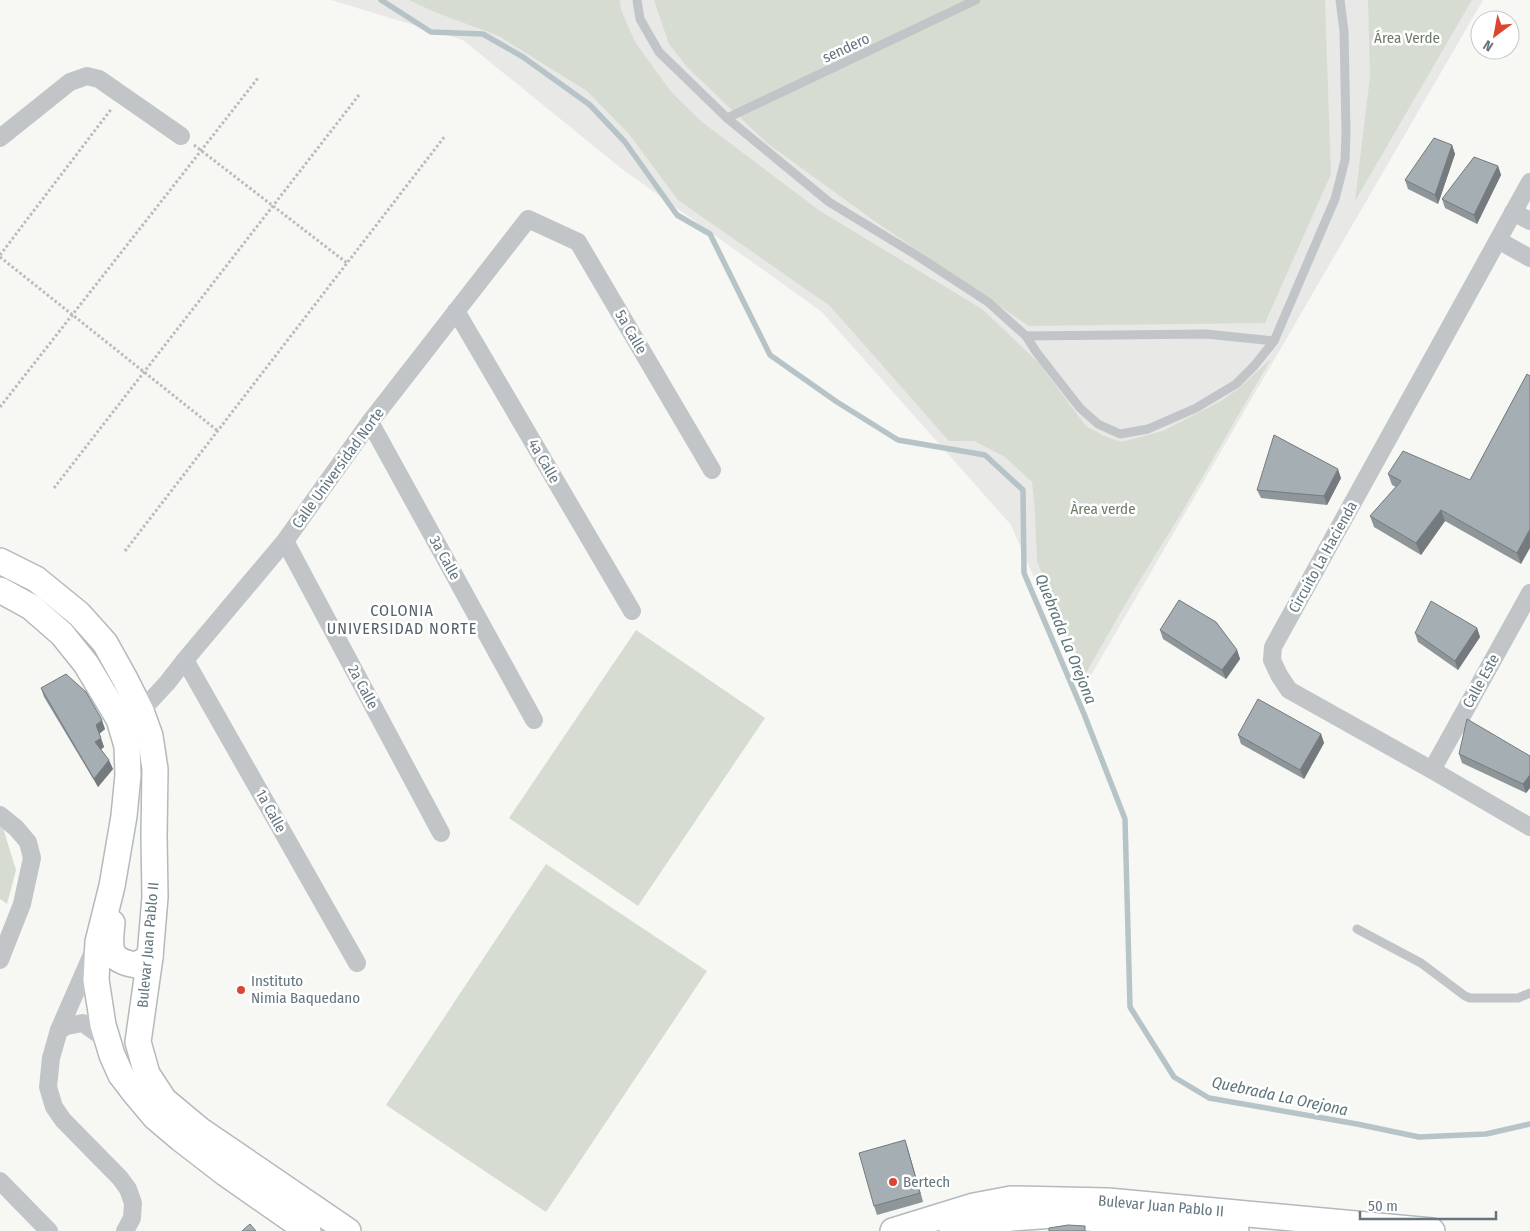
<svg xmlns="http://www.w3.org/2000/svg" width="1530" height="1231" viewBox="0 0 1530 1231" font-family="'Fira Sans Condensed',sans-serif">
  <rect width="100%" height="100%" fill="#f7f7f4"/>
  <!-- built -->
  <path fill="#e8e8e7" d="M331,0H1483L1083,689L1011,525L822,312L622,169L463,40Z"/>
  <!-- green -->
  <g fill="#d7dcd3">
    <path d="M409,0H620L621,10L635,42L672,93L702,122L820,211L982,309L1038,362L1086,426L1104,436L1121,442L1163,431L1221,401L1238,389L1271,359L1182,512L1129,598L1086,673L1061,622L1037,561L1035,513L1032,482L1005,457L974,441H949L830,306L678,200L629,134L587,91L499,36L437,13Z"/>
    <path d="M654,0H1325L1331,174L1265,323L1029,326L873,220L767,143L687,67L669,44Z"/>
    <path d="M1368,0H1472L1355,201L1370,76Z"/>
    <path d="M636,630L765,718L638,906L509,818Z"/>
    <path d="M0,827L3,828L16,870L7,904L0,899Z"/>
    <path d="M546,864L707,971L546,1212L386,1105Z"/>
  </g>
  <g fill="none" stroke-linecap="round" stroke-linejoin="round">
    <!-- stream -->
    <path stroke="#b6c4c7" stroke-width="5.5" d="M381,0L431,32L483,34L523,57L590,105L625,142L677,215L710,234L770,355L837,402L898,440L985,455L1023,490L1024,573L1084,714L1125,819L1130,1007L1174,1077L1209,1098L1357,1124L1419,1137L1486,1134L1530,1124"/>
    <defs>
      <g id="secondary">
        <path d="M0,561L36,579L79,614L105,643L125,679L141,711L150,736L155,769L154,836L155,897L150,957L138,1042L147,1074L164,1100L200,1130L348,1231"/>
        <path d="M0,590L31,607L62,634L86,664L119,719L127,746L128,775L124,816L112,886L98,942L96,980L103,1025L112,1055L121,1075L134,1092L155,1117L181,1139L225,1173L308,1231"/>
        <path d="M112,923C109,949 108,961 137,965L150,957"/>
        <path d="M893,1231L974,1206L1011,1199L1108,1201L1432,1231"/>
        <path d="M952,1231L980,1223L1012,1218L1053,1215L1236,1231"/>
      </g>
    </defs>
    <!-- secondary casing -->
    <use href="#secondary" stroke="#b3b9bd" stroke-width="28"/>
    <!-- path -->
    <g stroke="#b9bcbe" stroke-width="3" stroke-dasharray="2.5 2.5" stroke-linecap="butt">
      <path d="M194,145L347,263"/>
      <path d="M0,255L112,108"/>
      <path d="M0,257L218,431"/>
      <path d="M0,407L258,78"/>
      <path d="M54,488L359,95"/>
      <path d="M125,551L445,136"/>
    </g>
    <!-- service -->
    <g stroke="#c1c5c8" stroke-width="9">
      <path d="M637,0L640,19L659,52L727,118L829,202L913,253L988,302L1026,336L1037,353L1080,408L1098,424L1120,434L1148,429L1196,408L1236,384L1254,366L1274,341L1335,199L1345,160L1346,132L1344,31L1340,0"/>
      <path d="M727,118L976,0"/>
      <path d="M1026,336L1206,334L1274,341"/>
      <path d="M1357,929L1421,963L1465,996L1470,998H1518L1530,993"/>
    </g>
    <!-- minor -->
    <g stroke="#c1c5c8" stroke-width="18">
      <path d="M0,138L70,82L87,76L99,79L181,136"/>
      <path d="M1530,182L1273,647L1272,660L1279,675L1289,690L1432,770L1530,827"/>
      <path d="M1513,212L1530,221"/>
      <path d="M1498,240L1530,258"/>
      <path d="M456,311L632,611"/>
      <path d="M370,422L534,720"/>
      <path d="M285,541L441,833"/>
      <path d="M185,660L357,963"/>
      <path d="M141,711L167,683L185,660L285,541L370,422L528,219L578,242L712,470"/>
      <path d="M1432,770L1530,593"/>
      <path d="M0,815L16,828L28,842L32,858L22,904L0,960"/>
      <path d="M93,952L59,1030L51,1058L48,1087L54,1107L63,1120L120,1178L128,1189L133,1203L132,1218L125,1231"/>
      <path d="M59,1030L67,1026L83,1023L108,1041"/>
      <path d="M0,1181L49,1231"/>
    </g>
    <!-- secondary -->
    <use href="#secondary" stroke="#fff" stroke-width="25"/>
  </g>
  <!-- wall -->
  <g fill="#8e969a">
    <path d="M1452,145L1455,154L1438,204L1408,189L1405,180Z"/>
    <path d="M1498,166L1501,175L1477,224L1445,208L1442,199Z"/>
    <path d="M1527,374L1521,564L1445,521L1421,555L1374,527L1370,516L1396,487L1392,485L1388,474L1470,480Z"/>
    <path d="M1341,478L1327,505L1261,498L1257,490Z"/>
    <path d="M1477,628L1480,637L1458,670L1418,642L1415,633Z"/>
    <path d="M1160,630L1237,650L1240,659L1226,679L1163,639Z"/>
    <path d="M41,688L105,729L99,734L104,747L101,749L113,769L98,787L44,697Z"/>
    <path d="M1321,734L1324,743L1304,779L1241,744L1238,735Z"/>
    <path d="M1459,754L1530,756V788L1526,793L1462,763Z"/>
    <path d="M905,1140L923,1202L877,1215L874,1206Z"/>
  </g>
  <!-- shaded-wall -->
  <g fill="#747a7d">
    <path d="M1452,145L1455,154L1438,204L1435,195Z"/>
    <path d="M1498,166L1501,175L1477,224L1474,215Z"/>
    <path d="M1338,469L1341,478L1327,505L1324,496Z"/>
    <path d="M1441,510L1445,521L1421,555L1416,543Z"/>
    <path d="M1530,529V548L1521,564L1517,553Z"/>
    <path d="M1477,628L1480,637L1458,670L1455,661Z"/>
    <path d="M1237,650L1240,659L1226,679L1222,670Z"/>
    <path d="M102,720L105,729L99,734L96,725Z"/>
    <path d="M1321,734L1324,743L1304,779L1300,770Z"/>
    <path d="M101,738L104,747L99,751L95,742Z"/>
    <path d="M109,760L113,769L98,787L94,779Z"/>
    <path d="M1530,775V788L1526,793L1523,784Z"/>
    <path d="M905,1140L908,1149L923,1202L920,1193Z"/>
  </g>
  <!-- building -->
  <g fill="#a5afb3" stroke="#747a7d">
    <path d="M1434,138L1452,145L1435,195L1405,180Z"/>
    <path d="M1474,157L1498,166L1474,215L1442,199Z"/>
    <path d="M1527,374L1530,376V529L1517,553L1441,510L1416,543L1370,516L1401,481L1388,474L1403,451L1470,480Z"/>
    <path d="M1274,435L1338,469L1324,496L1257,490Z"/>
    <path d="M1179,600L1216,622L1237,650L1222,670L1160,630Z"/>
    <path d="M1431,601L1477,628L1455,661L1415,633Z"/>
    <path d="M66,674L86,692L102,720L96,725L101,738L95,742L109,760L94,779L41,688Z"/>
    <path d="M1258,699L1321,734L1300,770L1238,735Z"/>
    <path d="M1467,719L1530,756V775L1523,784L1459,754Z"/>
    <path d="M905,1140L920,1193L874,1206L859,1153Z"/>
    <path d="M250,1224L256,1231H242Z"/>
    <path d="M1068,1225L1085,1226V1231H1049V1228Z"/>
  </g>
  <!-- markers -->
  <g fill="#dc452f" stroke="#fff" stroke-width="2">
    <circle cx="241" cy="990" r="5"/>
    <circle cx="893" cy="1182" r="5"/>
  </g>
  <g text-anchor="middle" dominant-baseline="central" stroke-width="5" stroke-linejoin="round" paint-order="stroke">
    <!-- park labels -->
    <g font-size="15" fill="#6c7b66" stroke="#fff">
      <text x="1407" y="38">Área Verde</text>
      <text x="1103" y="509">Àrea verde</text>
    </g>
    <!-- street labels -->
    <g font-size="15" fill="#63757e" stroke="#fff">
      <text transform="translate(846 48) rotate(-25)">sendero</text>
      <text transform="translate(631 332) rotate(60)">5a Calle</text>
      <text transform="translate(544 461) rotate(60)">4a Calle</text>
      <text transform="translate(338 468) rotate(-54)">Calle Universidad Norte</text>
      <text transform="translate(1323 557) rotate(-61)">Circuito La Hacienda</text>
      <text transform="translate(445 558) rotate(61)">3a Calle</text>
      <text transform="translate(1481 681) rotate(-61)">Calle Este</text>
      <text transform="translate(363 687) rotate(62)">2a Calle</text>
      <text transform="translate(271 811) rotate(61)">1a Calle</text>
      <text transform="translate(148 945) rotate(-85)">Bulevar Juan Pablo II</text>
      <text transform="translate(1161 1206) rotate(5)">Bulevar Juan Pablo II</text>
    </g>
    <!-- poi labels -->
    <g font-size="15" fill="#63757e" stroke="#fff" text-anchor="start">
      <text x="251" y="981">Instituto<tspan x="251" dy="17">Nimia Baquedano</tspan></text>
      <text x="903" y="1182">Bertech</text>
    </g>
    <!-- neighbourhood labels -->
    <g font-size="16" letter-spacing="1" fill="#556269" stroke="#fff">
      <text x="402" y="610">COLONIA<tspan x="402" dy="18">UNIVERSIDAD NORTE</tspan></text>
    </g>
    <!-- water labels -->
    <g font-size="16" font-style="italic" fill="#5e7579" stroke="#fff">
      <text transform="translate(1066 639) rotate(68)">Quebrada La Orejona</text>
      <text transform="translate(1280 1096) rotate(12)">Quebrada La Orejona</text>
    </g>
  </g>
  <!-- north arrow -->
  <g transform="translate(1495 35) rotate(212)"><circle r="24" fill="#ffffff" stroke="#c1c8cb"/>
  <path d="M0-4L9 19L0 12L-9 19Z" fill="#dc452f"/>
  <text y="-8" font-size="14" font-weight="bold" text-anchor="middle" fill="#63757e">N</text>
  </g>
  <!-- scale -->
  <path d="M1360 1211v8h136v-8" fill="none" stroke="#63757e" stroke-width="2.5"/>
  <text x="1368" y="1211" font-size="15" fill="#63757e" stroke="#ffffff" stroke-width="4" paint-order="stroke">50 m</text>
</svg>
